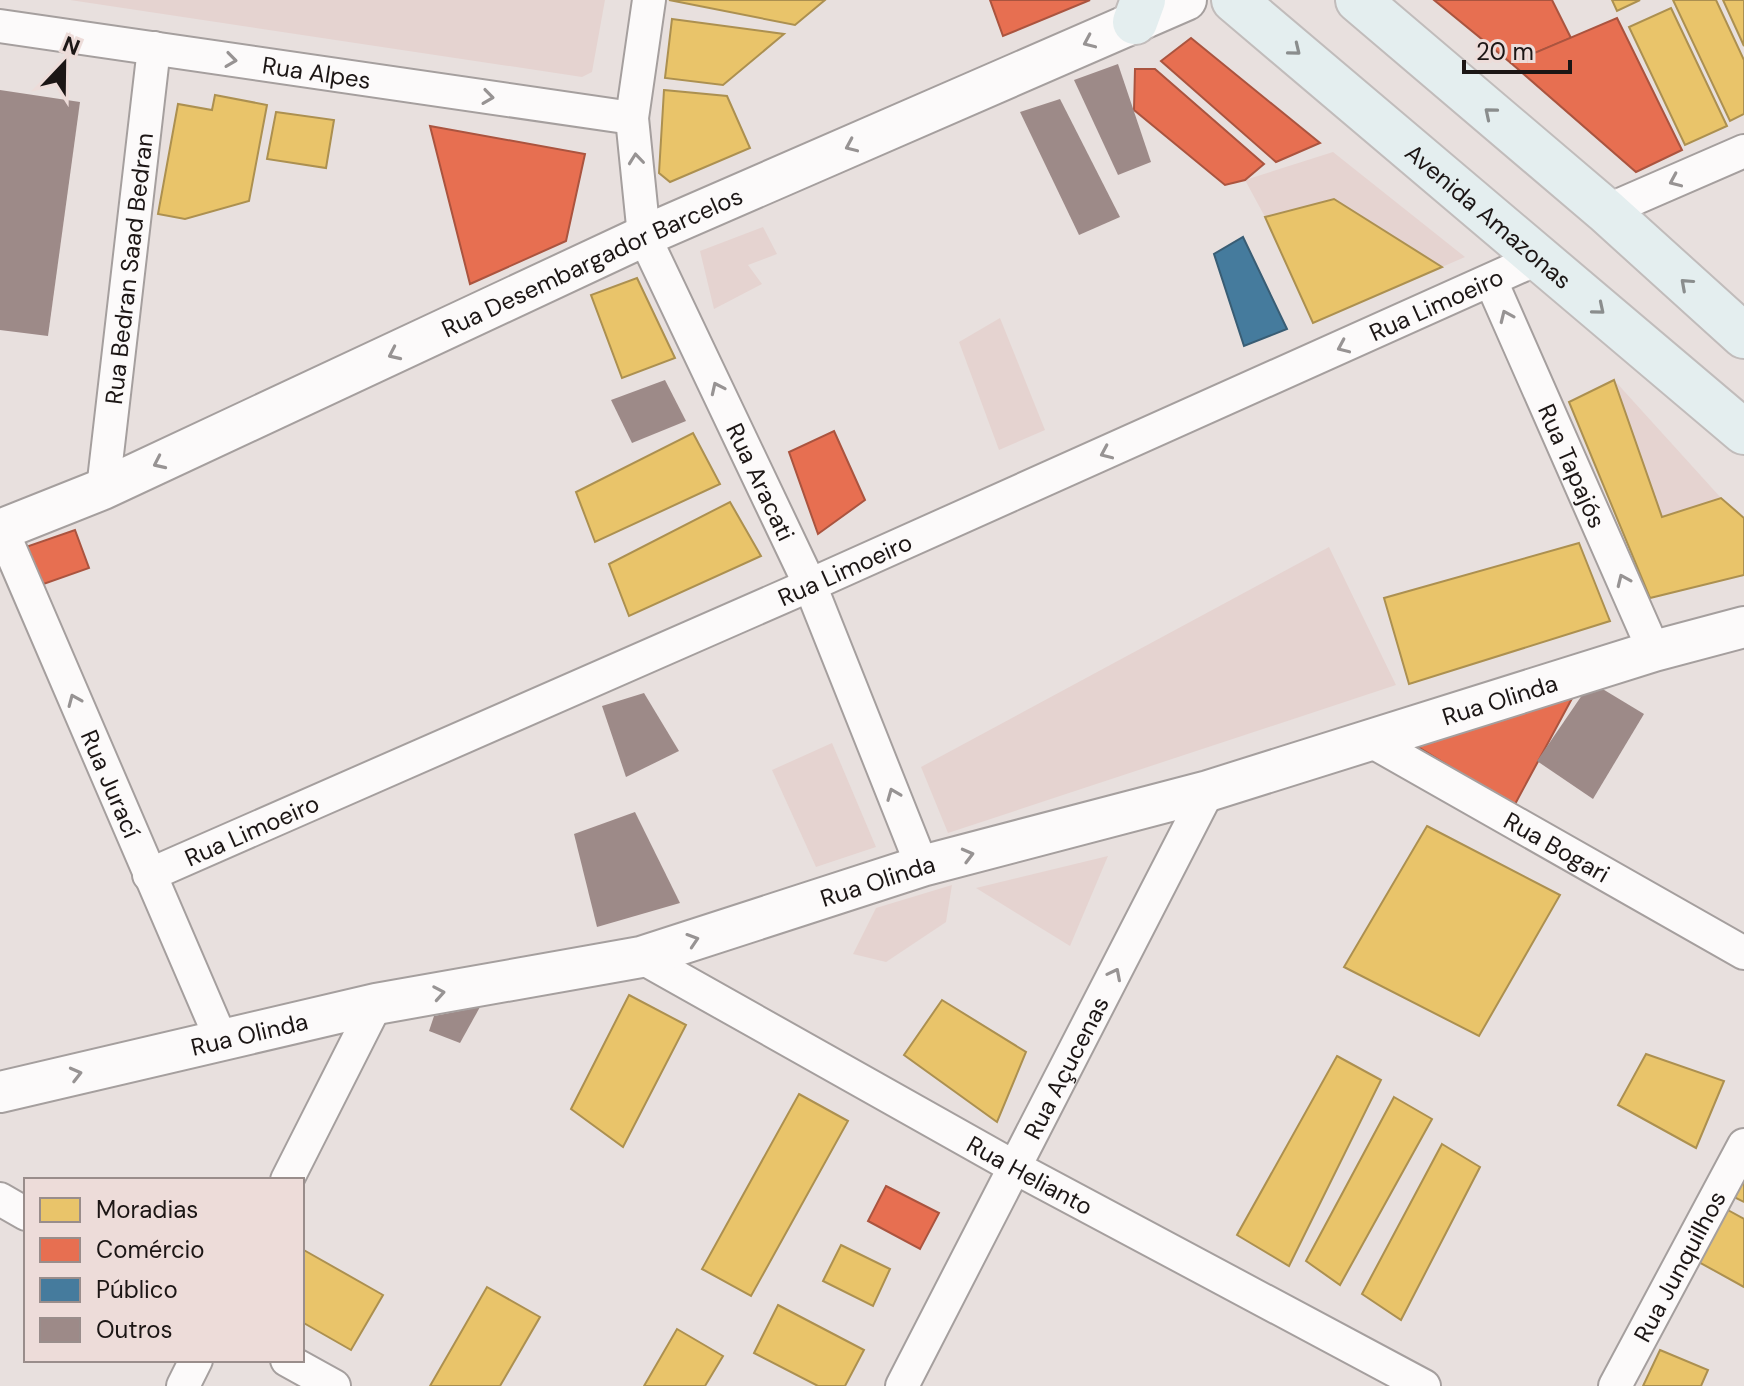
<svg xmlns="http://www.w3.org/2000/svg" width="1744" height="1386" viewBox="0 0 1744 1386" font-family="'DM Sans',sans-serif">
  <rect width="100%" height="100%" fill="#e8e0de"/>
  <!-- built -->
  <g fill="#e5d3d0">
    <path d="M70,0H605L592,72L582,77Z"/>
    <path d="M1333,152L1465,257L1442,267L1398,243L1334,199L1265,217L1245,180Z"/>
    <path d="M763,227L777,254L748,265L762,284L714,309L700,251Z"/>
    <path d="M1000,318L1045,430L999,450L959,342Z"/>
    <path d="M1614,380L1721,498L1662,517Z"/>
    <path d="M1329,547L1396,685L948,833L921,767Z"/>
    <path d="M832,743L876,847L816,867L772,770Z"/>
    <path d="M1108,856L1070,946L976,888Z"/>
    <path d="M952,885L946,922L886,962L853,954L876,908Z"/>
  </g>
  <!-- homes -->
  <g fill="#e9c46a" stroke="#ac9050" stroke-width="2">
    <path d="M669,0H825L795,25Z"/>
    <path d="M1612,0H1640L1617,11Z"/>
    <path d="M1673,0H1716L1744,60V114L1730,121Z"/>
    <path d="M1723,0H1744V46Z"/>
    <path d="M1671,8L1727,126L1685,145L1629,27Z"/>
    <path d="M672,19L784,34L723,85L665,78Z"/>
    <path d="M664,90L727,96L750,148L670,182L659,173Z"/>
    <path d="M215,95L267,105L249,201L185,219L158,214L178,104L212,110Z"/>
    <path d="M276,112L334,120L326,168L267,159Z"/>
    <path d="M1334,199L1442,267L1313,323L1265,217Z"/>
    <path d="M637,278L675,358L622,378L591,295Z"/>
    <path d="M1614,380L1662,517L1721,498L1744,518V575L1650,598L1569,402Z"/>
    <path d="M693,433L720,484L595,542L576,492Z"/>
    <path d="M730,502L761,556L629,616L609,564Z"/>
    <path d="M1579,543L1610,621L1409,684L1384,598Z"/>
    <path d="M1427,826L1560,895L1479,1036L1344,967Z"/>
    <path d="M629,995L686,1025L623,1147L571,1109Z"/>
    <path d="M942,1000L1026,1052L997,1122L904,1055Z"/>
    <path d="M1646,1054L1724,1081L1696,1148L1618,1105Z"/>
    <path d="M1337,1056L1381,1080L1289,1266L1237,1235Z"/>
    <path d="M799,1094L848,1121L751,1296L702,1269Z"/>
    <path d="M1394,1097L1432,1119L1340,1285L1306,1261Z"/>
    <path d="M1442,1144L1480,1167L1401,1320L1362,1294Z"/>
    <path d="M1744,1174V1202L1732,1196Z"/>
    <path d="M1726,1209L1744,1219V1287L1697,1261Z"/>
    <path d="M841,1245L890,1269L873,1306L823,1281Z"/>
    <path d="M302,1249L383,1295L351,1350L302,1322Z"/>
    <path d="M487,1287L540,1317L500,1386H430Z"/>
    <path d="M778,1305L864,1350L845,1386H818L754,1353Z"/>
    <path d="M677,1329L723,1356L705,1386H644Z"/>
    <path d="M1660,1350L1708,1370L1701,1386H1643Z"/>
  </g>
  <!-- shops -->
  <g fill="#e76f51" stroke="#aa543f" stroke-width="2">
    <path d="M990,0H1090L1003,36Z"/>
    <path d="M1434,0H1552L1571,38L1511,63Z"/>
    <path d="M1617,18L1682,150L1636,172L1511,63Z"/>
    <path d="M1191,38L1320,143L1276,162L1161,61Z"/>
    <path d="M1135,69H1155L1264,164L1245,180L1225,185L1134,110Z"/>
    <path d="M430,126L585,154L566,241L470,284Z"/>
    <path d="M834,431L865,500L818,534L789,452Z"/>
    <path d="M75,530L89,568L35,587L20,549Z"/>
    <path d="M1576,691L1514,806L1410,742Z"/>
    <path d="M886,1186L939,1213L920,1249L868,1221Z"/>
  </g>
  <!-- public -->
  <path fill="#457b9d" stroke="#395d74" stroke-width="2" d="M1243,237L1287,329L1244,346L1214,254Z"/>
  <!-- building -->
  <g fill="#9d8a88">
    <path d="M1118,64L1151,162L1118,175L1074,80Z"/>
    <path d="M0,90L80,102L48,336L0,330Z"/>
    <path d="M1060,99L1120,217L1079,235L1020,112Z"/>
    <path d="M665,380L686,421L632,443L611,400Z"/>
    <path d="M1591,682L1644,714L1593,799L1537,761Z"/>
    <path d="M644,693L679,751L626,777L602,706Z"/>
    <path d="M635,812L680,903L597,927L574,834Z"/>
    <path d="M480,1007L460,1043L429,1031L434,1016Z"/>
  </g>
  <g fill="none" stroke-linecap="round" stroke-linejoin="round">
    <defs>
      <g id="minor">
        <path id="s1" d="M649,0L632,118L644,236L810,585L922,866"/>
        <path id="s2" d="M0,26L632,118"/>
        <path d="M1606,211L1744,151"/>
        <path id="s3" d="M1491,281L1654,651"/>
        <path id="s4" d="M103,489L154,48"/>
        <path id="s5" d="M2,530L221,1039"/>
        <path id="s6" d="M1371,741L1744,953"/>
        <path id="s7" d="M149,875L810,585L1539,258"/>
        <path id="s8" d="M641,957L1016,1168L1424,1386"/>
        <path d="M287,1180L376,1004"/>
        <path d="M0,1199L26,1214"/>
        <path d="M287,1360L334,1386"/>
        <path d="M183,1386L196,1360"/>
        <path id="s9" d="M902,1386L1208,791"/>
        <path id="s10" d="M1615,1386L1744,1145"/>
      </g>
      <g id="tertiary">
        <path id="s11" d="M0,530L103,489L644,236L1186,0"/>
        <path id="s12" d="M0,1092L376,1004L641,957L922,866L1208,791L1654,651L1744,627"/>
      </g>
      <g id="primary">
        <path id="s13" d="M1234,0L1744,432"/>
        <path d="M1358,0L1606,211L1744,336"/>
        <path d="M1135,22L1143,0"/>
      </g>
    </defs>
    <!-- minor casing -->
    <use href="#minor" stroke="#a59f9e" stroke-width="36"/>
    <!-- tertiary casing -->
    <use href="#tertiary" stroke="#a59f9e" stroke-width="44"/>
    <!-- primary casing -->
    <use href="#primary" stroke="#c1bcbb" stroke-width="48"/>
    <!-- minor -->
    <use href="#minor" stroke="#fcfafa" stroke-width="32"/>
    <!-- tertiary -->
    <use href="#tertiary" stroke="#fcfafa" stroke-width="40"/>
    <!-- primary -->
    <use href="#primary" stroke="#e4eeef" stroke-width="44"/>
  </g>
  <!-- one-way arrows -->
  <defs><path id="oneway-chevron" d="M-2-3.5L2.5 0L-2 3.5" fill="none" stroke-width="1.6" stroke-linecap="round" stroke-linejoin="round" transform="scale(2)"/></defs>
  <g stroke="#979393">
    <use href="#oneway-chevron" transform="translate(1089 42) rotate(156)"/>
    <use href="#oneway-chevron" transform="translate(231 60) rotate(8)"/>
    <use href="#oneway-chevron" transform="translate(488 97) rotate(8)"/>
    <use href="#oneway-chevron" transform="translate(851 146) rotate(156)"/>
    <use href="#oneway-chevron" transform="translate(636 159) rotate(-96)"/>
    <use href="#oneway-chevron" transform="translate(1675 181) rotate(156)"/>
    <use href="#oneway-chevron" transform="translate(1506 316) rotate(-114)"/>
    <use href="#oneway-chevron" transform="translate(1343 347) rotate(156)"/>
    <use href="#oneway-chevron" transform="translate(394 354) rotate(155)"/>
    <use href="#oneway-chevron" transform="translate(717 388) rotate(-115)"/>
    <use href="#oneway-chevron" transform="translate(1106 453) rotate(156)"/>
    <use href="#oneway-chevron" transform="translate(159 463) rotate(155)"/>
    <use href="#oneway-chevron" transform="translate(1623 580) rotate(-114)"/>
    <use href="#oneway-chevron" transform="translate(74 700) rotate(-113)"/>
    <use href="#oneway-chevron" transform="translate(893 794) rotate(-112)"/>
    <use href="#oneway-chevron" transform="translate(968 855) rotate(-15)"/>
    <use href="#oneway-chevron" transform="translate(693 940) rotate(-18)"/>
    <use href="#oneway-chevron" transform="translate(1115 974) rotate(-63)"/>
    <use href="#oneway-chevron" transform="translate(439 993) rotate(-10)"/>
    <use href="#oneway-chevron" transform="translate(76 1074) rotate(-14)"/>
  </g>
  <g stroke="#8a8d8d">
    <use href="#oneway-chevron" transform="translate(1295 50) rotate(39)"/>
    <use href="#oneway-chevron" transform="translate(1490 113) rotate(-140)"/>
    <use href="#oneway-chevron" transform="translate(1686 284) rotate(-138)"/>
    <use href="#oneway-chevron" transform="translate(1599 309) rotate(40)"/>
  </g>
  <g text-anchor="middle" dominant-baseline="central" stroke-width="8" stroke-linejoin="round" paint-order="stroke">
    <!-- street labels -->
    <g font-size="24" fill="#1c1615" stroke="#eddcd9">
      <text stroke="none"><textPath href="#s2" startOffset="320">Rua Alpes</textPath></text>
      <text stroke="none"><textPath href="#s13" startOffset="334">Avenida Amazonas</textPath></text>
      <text stroke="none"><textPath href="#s11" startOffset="650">Rua Desembargador Barcelos</textPath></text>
      <text stroke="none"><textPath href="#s4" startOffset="222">Rua Bedran Saad Bedran</textPath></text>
      <text stroke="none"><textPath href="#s7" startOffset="1408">Rua Limoeiro</textPath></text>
      <text stroke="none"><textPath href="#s3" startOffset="202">Rua Tapajós</textPath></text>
      <text stroke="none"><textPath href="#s1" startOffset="510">Rua Aracati</textPath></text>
      <text stroke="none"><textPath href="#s7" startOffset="760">Rua Limoeiro</textPath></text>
      <text stroke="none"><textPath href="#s12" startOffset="1552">Rua Olinda</textPath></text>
      <text stroke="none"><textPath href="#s5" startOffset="276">Rua Jurací</textPath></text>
      <text stroke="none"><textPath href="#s7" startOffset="112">Rua Limoeiro</textPath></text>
      <text stroke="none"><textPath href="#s6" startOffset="214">Rua Bogari</textPath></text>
      <text stroke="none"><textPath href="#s12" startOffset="904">Rua Olinda</textPath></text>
      <text stroke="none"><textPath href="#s12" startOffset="256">Rua Olinda</textPath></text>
      <text stroke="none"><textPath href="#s9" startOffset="358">Rua Açucenas</textPath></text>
      <text stroke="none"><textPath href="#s8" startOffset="446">Rua Helianto</textPath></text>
      <text stroke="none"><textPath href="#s10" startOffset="136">Rua Junquilhos</textPath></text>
    </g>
  </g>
  <!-- legend -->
  <rect x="24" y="1178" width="280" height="184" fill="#eddcd9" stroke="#998d8b" stroke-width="2"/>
  <rect x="40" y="1198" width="40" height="24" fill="#e9c46a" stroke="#998d8b" stroke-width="2"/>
  <text x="96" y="1218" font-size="24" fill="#1c1615">Moradias</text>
  <rect x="40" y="1238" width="40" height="24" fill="#e76f51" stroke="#998d8b" stroke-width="2"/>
  <text x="96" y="1258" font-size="24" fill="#1c1615">Comércio</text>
  <rect x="40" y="1278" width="40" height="24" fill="#457b9d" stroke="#998d8b" stroke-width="2"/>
  <text x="96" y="1298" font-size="24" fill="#1c1615">Público</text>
  <rect x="40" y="1318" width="40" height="24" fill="#9d8a88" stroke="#998d8b" stroke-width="2"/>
  <text x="96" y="1338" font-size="24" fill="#1c1615">Outros</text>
  <!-- north arrow -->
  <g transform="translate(64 64) rotate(22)" stroke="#eddcd9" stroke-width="6" paint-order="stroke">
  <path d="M0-6L14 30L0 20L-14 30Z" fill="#1c1615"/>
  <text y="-12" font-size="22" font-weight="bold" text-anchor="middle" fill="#1c1615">N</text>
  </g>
  <!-- scale -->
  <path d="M1464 60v12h106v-12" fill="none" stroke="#1c1615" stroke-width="4"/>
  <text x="1476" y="60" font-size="24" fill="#1c1615" stroke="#eddcd9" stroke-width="6" paint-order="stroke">20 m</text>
</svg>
